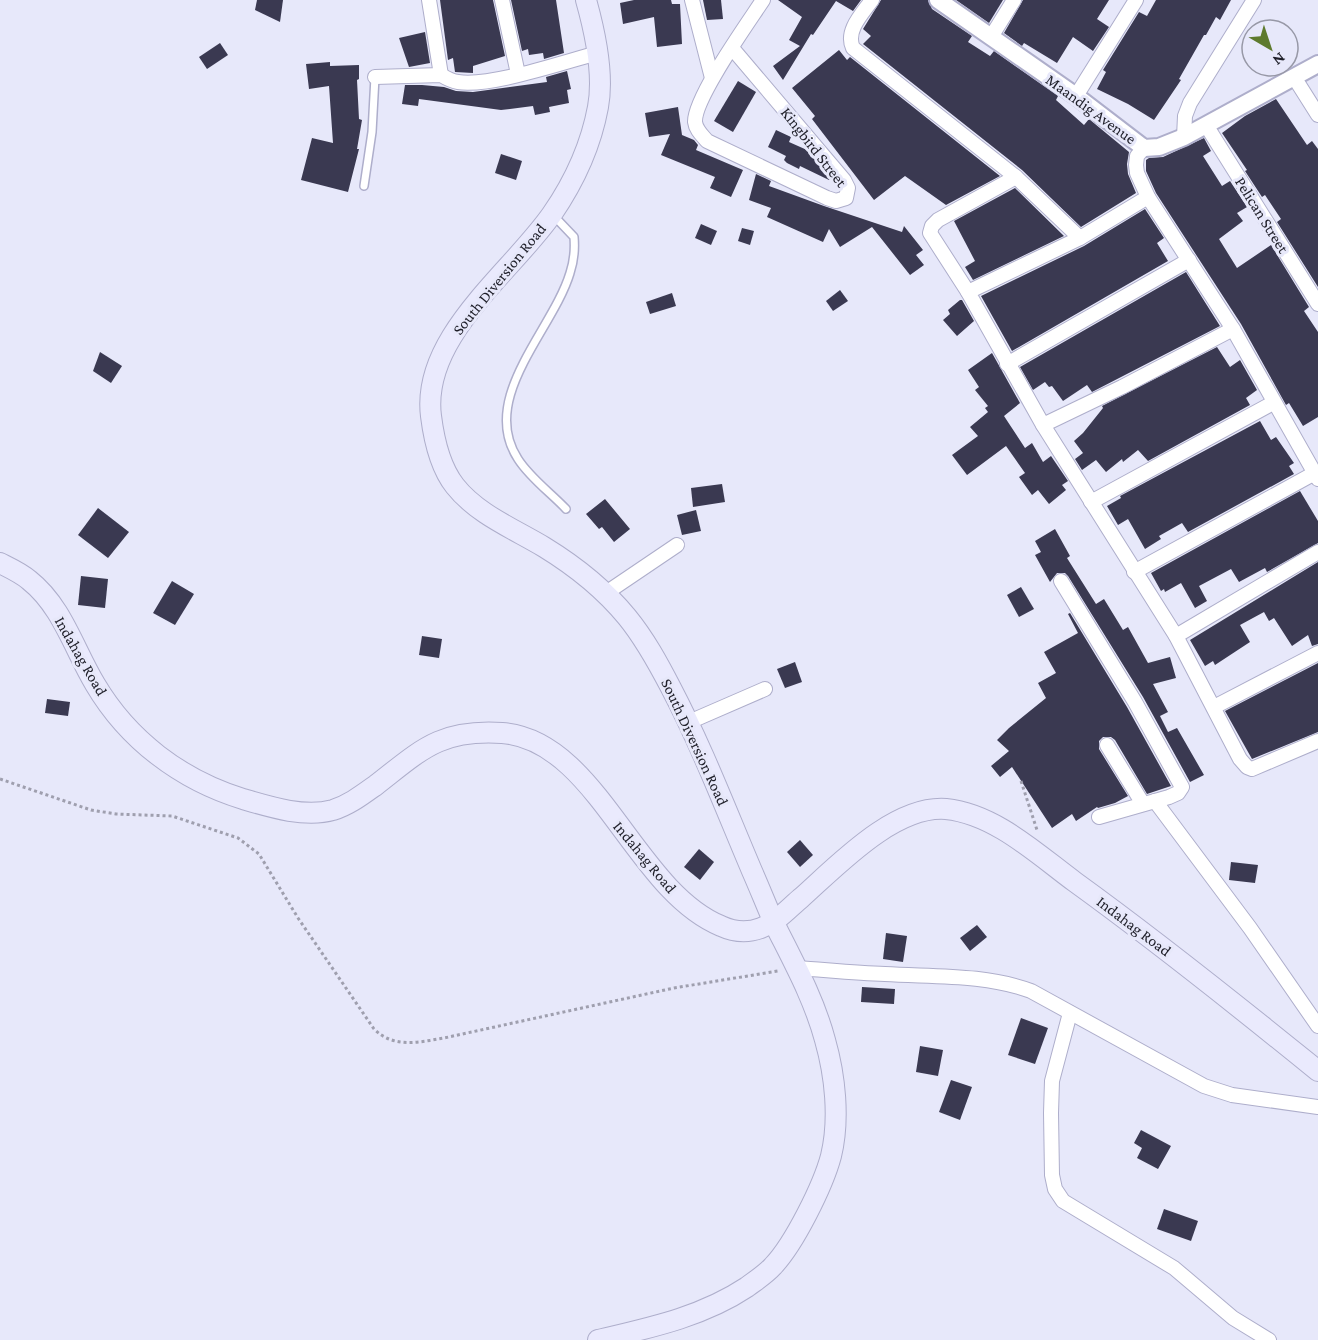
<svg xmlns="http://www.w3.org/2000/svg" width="1318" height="1340" viewBox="0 0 1318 1340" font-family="'Crimson Pro',serif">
  <rect width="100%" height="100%" fill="#e7e8fa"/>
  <!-- building -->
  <g fill="#3a3951">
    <path d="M257,0H283L280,22L255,10Z"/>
    <path d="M440,0H493L505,56L473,66V73L455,72L453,58L448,60Z"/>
    <path d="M511,0H556L564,53L544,59L543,53L529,55L528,49L522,51Z"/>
    <path d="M634,0H671L672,4H680L682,44L657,47L654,17L623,24L620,3Z"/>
    <path d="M703,0H721L723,19L707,20Z"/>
    <path d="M778,0H861L853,11L836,1L813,35L811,34L783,80L773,66L800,46L789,40L802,17Z"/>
    <path d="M881,0H928L932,9L972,36L968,42L990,56L994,51L1058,96L1056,100L1084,125L1089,119L1129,152L1127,164L1128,174L1136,193L1081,227L1022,170L863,44L871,36L863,29Z"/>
    <path d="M956,0H1003L989,23Z"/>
    <path d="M1023,0H1109L1097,19L1109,27L1093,51L1073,37L1057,63L1024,43L1022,46L1004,33Z"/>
    <path d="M1156,0H1231L1220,20L1216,17L1206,35H1204L1179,79L1181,80L1154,120L1128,104L1097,89L1106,72L1103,70L1108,62L1139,12L1147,16Z"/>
    <path d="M425,32L430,63L409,67L399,38Z"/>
    <path d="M220,43L228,55L207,69L199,57Z"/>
    <path d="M839,50L847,60L850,57L1000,176L946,205L905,176L874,200L812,119L815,116L792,88Z"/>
    <path d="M330,62V66L359,65V79L357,80L359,119L362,120L357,149H359L348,192L301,180L312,138L333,143L329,86L309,89L306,64Z"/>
    <path d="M567,71L571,89L567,90L569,103L549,107L550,112L535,115L533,106L501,110L419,99L418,106L402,104L405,85H422L444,87L456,91L473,92L547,82L546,77Z"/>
    <path d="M738,81L756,92L733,132L714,121Z"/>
    <path d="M1276,99L1307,145L1312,141L1318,149V287L1277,222L1281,219L1265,195L1262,197L1245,171L1247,170L1222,133L1245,116Z"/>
    <path d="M678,107L682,135L694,140L698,145L696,150L743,170L731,197L710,188L715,177L661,155L670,134L649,137L645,113Z"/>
    <path d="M776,130L791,137L789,142L807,150L831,178L829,180L800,166L799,169L787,163L784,160L786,156L768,147Z"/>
    <path d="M1204,138L1211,151L1203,156L1222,186L1230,181L1247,207L1237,213L1243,221L1219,239L1237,268L1271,245L1309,307L1304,311L1318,332V417L1303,426L1289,403L1286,405L1241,324L1156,193L1146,171V160L1149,158L1163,157Z"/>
    <path d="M501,154L522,161L516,180L495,173Z"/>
    <path d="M756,174L771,181L769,186L824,206L902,232L904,226L923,250L916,255L924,265L910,275L872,227L840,247L829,229L823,242L767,217L771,208L749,200Z"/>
    <path d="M1015,188L1064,236L973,280L965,267L975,261L954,221Z"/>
    <path d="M1145,209L1164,238L1157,243L1168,261L1012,351L981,296L1084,246Z"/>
    <path d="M701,224L717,231L711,245L695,238Z"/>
    <path d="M742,228L754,231L750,245L738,241Z"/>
    <path d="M1186,272L1220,326L1092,392L1087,385L1063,401L1052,386L1049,387L1045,382L1033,390L1020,367Z"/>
    <path d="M840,290L848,301L833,311L826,301Z"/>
    <path d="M672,293L676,306L650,314L646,302Z"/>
    <path d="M960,300H962L974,321L957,336L943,320L950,314L948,310Z"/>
    <path d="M1217,347L1230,367L1240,360L1257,390L1246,398L1250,405L1148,461L1138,450L1123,462L1122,459L1106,472L1096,460L1082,470L1075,459L1083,453L1074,441L1083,433L1103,408L1102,406Z"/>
    <path d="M100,352L122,366L111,383L93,371Z"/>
    <path d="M992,353L1020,403L1004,416L1025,448L1032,443L1043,462L1051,456L1068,481L1062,485L1066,490L1049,504L1038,490L1032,495L1019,477L1025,473L1006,446L967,475L952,455L978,436L970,427L988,412L985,408L988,406L975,390L979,387L968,370Z"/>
    <path d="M1260,421L1271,440L1276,437L1294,463L1289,466L1294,474L1188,532L1182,523L1159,536L1161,539L1145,549L1128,519L1118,525L1107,506L1121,498L1120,496Z"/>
    <path d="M722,484L725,502L693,507L691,488Z"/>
    <path d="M1300,491L1318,521V543L1267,572L1265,568L1239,582L1231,569L1199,586L1207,601L1195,608L1181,583L1165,592L1164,589L1161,591L1151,573Z"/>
    <path d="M605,499L630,529L614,542L602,527L599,529L586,514Z"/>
    <path d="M98,508L129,532L108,558L78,535Z"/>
    <path d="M696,510L701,531L682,535L677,515Z"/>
    <path d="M1055,529L1070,556L1067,558L1096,604L1104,599L1123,630L1128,627L1148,663L1170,657L1176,678L1153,684L1168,712L1160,716L1168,732L1177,728L1204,775L1190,782L1143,697L1068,576L1065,573H1057L1050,582L1035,555L1041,552L1035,541Z"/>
    <path d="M1318,562V644L1312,646L1308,635L1292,646L1274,618L1269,621L1264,612L1240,625L1250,642L1215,665L1213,661L1205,666L1190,640Z"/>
    <path d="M81,576L108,579L105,608L78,605Z"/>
    <path d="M172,581L194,594L175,625L153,613Z"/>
    <path d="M1021,587L1034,609L1019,617L1007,595Z"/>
    <path d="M1070,613L1127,707L1171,786L1147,794L1115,740L1111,737H1103L1099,741V749L1128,796L1115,803L1098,808L1097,807L1076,821L1072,814L1052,828L1012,767L1000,777L991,766L1009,751L997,740L1009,728L1046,698L1038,683L1056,673L1044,652L1078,633L1068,614Z"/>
    <path d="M422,636L442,639L439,658L419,655Z"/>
    <path d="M795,662L802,682L785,688L777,669Z"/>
    <path d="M1318,663V732L1252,759L1225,711Z"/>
    <path d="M47,699L70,702L68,716L45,713Z"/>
    <path d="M800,840L813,855L800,867L787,852Z"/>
    <path d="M699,849L714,862L700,880L684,867Z"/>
    <path d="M1231,862L1258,865L1255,883L1229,880Z"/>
    <path d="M977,925L987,937L970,951L960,938Z"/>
    <path d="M886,933L907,936L903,962L883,959Z"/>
    <path d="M862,987L895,989L894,1004L861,1002Z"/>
    <path d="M1021,1018L1048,1028L1035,1064L1008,1055Z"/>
    <path d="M920,1046L943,1050L938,1076L916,1072Z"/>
    <path d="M951,1080L972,1087L960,1120L939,1112Z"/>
    <path d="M1141,1130L1171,1146L1158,1169L1137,1158L1142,1148L1134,1143Z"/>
    <path d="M1164,1209L1198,1221L1191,1241L1157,1229Z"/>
  </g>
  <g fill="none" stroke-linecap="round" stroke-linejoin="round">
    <defs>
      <g id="service">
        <path d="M364,186L372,132L375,77"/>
        <path d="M554,216L574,237C575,249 574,261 570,273C553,330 478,398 518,459C530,478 551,493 566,509"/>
      </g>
      <g id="minor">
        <path d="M429,0L441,75"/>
        <path d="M502,0L518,74"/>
        <path d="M692,0L712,78"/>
        <path d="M872,0C862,14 845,31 853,48L1016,177L1080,238"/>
        <path d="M991,37L1014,0"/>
        <path d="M732,48L844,180L848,188L846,198L836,201L827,198L707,141C702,135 696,130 695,122C694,98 748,23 763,0"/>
        <path d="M375,77L441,75C446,78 451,81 458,82C492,87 563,62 598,53"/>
        <path d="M1294,77L1318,115"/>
        <path d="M1076,96L1136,0"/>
        <path d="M1206,125L1318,304"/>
        <path d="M1184,137L1185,116L1190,103L1254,0"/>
        <path d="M1144,148L1137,156L1136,165L1137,173L1148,197L1233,329L1318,479"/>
        <path d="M1148,197L1080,238L968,292L1043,425L1176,636L1240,759L1247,767L1252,769L1318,741"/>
        <path d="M968,292L930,233L932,226L938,220L1016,177"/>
        <path d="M1007,364L1189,260"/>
        <path d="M1043,425L1122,387L1233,329"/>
        <path d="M1091,502L1273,403"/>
        <path d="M1134,572L1315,473"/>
        <path d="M1061,581L1135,702L1182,787L1178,793L1169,797L1099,817"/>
        <path d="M606,593L677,545"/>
        <path d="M1176,636L1318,552"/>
        <path d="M1214,707L1318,653"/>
        <path d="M689,722L765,689"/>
        <path d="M1107,745L1143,804"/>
        <path d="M1155,801L1250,928L1318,1026"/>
        <path d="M798,968C827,970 856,973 885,974C933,977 985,974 1031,991L1204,1086L1232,1095L1318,1107"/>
        <path d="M1070,1013L1052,1081L1051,1113L1052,1175L1055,1189L1063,1201L1174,1268L1233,1318L1269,1340"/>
      </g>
      <path id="tertiary" d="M938,0L1076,96L1144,148L1159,147L1184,137L1318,64"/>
      <g id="secondary">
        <path d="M586,0C595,32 604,75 598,107C591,145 574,182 552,214C511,273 421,337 431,416C434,440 440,467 455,486C477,514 514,529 544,547C575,566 604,589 627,617C645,639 658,663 671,688C702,747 726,810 752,871C760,889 767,907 775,925C794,963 814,999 825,1040C835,1075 840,1119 831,1156C823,1186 794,1244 773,1266C766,1274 755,1281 747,1287C702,1317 649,1328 598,1340"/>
        <path d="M0,563C10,568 21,573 29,580C62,606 74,649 95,684C128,740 181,780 243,799C270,807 305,818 333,810C349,805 362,795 376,785C421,750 440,729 502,733C597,740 634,890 721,926C734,932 748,933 761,928C777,922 788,909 801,898C837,866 894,805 946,809C995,814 1037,854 1075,882C1158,942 1238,1006 1318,1071"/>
      </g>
    </defs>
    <!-- service casing -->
    <use href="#service" stroke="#aeaecb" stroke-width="10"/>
    <!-- minor casing -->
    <use href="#minor" stroke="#aeaecb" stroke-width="16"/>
    <!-- tertiary casing -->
    <use href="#tertiary" stroke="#aeaecb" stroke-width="20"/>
    <!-- secondary casing -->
    <use href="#secondary" stroke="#aeaecb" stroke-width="22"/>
    <!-- path -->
    <g stroke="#9f9fae" stroke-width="3" stroke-dasharray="3 3" stroke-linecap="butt">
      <path d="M0,779L91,810L116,814L172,816L238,838L259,854L298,918L374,1029C394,1049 420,1042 444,1038L674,988L778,971"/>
      <path d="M1021,781L1037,830"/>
    </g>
    <!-- service -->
    <use href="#service" stroke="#fff" stroke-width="7"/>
    <!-- minor -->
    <use href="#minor" stroke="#fff" stroke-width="14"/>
    <!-- tertiary -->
    <use href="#tertiary" stroke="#fff" stroke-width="16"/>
    <!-- secondary -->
    <use href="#secondary" stroke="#eaeafd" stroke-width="20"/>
  </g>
  <g text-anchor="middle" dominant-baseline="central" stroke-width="6" stroke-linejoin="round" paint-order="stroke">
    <!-- street labels -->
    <g font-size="16" fill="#1f1f29" stroke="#e7e8fa">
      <text transform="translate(1091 109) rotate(36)">Maandig Avenue</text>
      <text transform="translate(814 147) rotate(52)">Kingbird Street</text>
      <text transform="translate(1262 215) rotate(58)">Pelican Street</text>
      <text transform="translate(499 279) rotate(-51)">South Diversion Road</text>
      <text transform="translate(81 656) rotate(60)">Indahag Road</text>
      <text transform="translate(695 742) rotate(65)">South Diversion Road</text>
      <text transform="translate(645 857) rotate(50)">Indahag Road</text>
      <text transform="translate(1134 926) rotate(37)">Indahag Road</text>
    </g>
  </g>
  <!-- north arrow -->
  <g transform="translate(1270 48) rotate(141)"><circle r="28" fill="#e7e8fa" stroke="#9798a6" stroke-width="1.5"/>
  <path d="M0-4.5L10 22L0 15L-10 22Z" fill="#5e7a2e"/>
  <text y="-9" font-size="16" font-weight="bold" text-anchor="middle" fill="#1f1f29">N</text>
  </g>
</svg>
